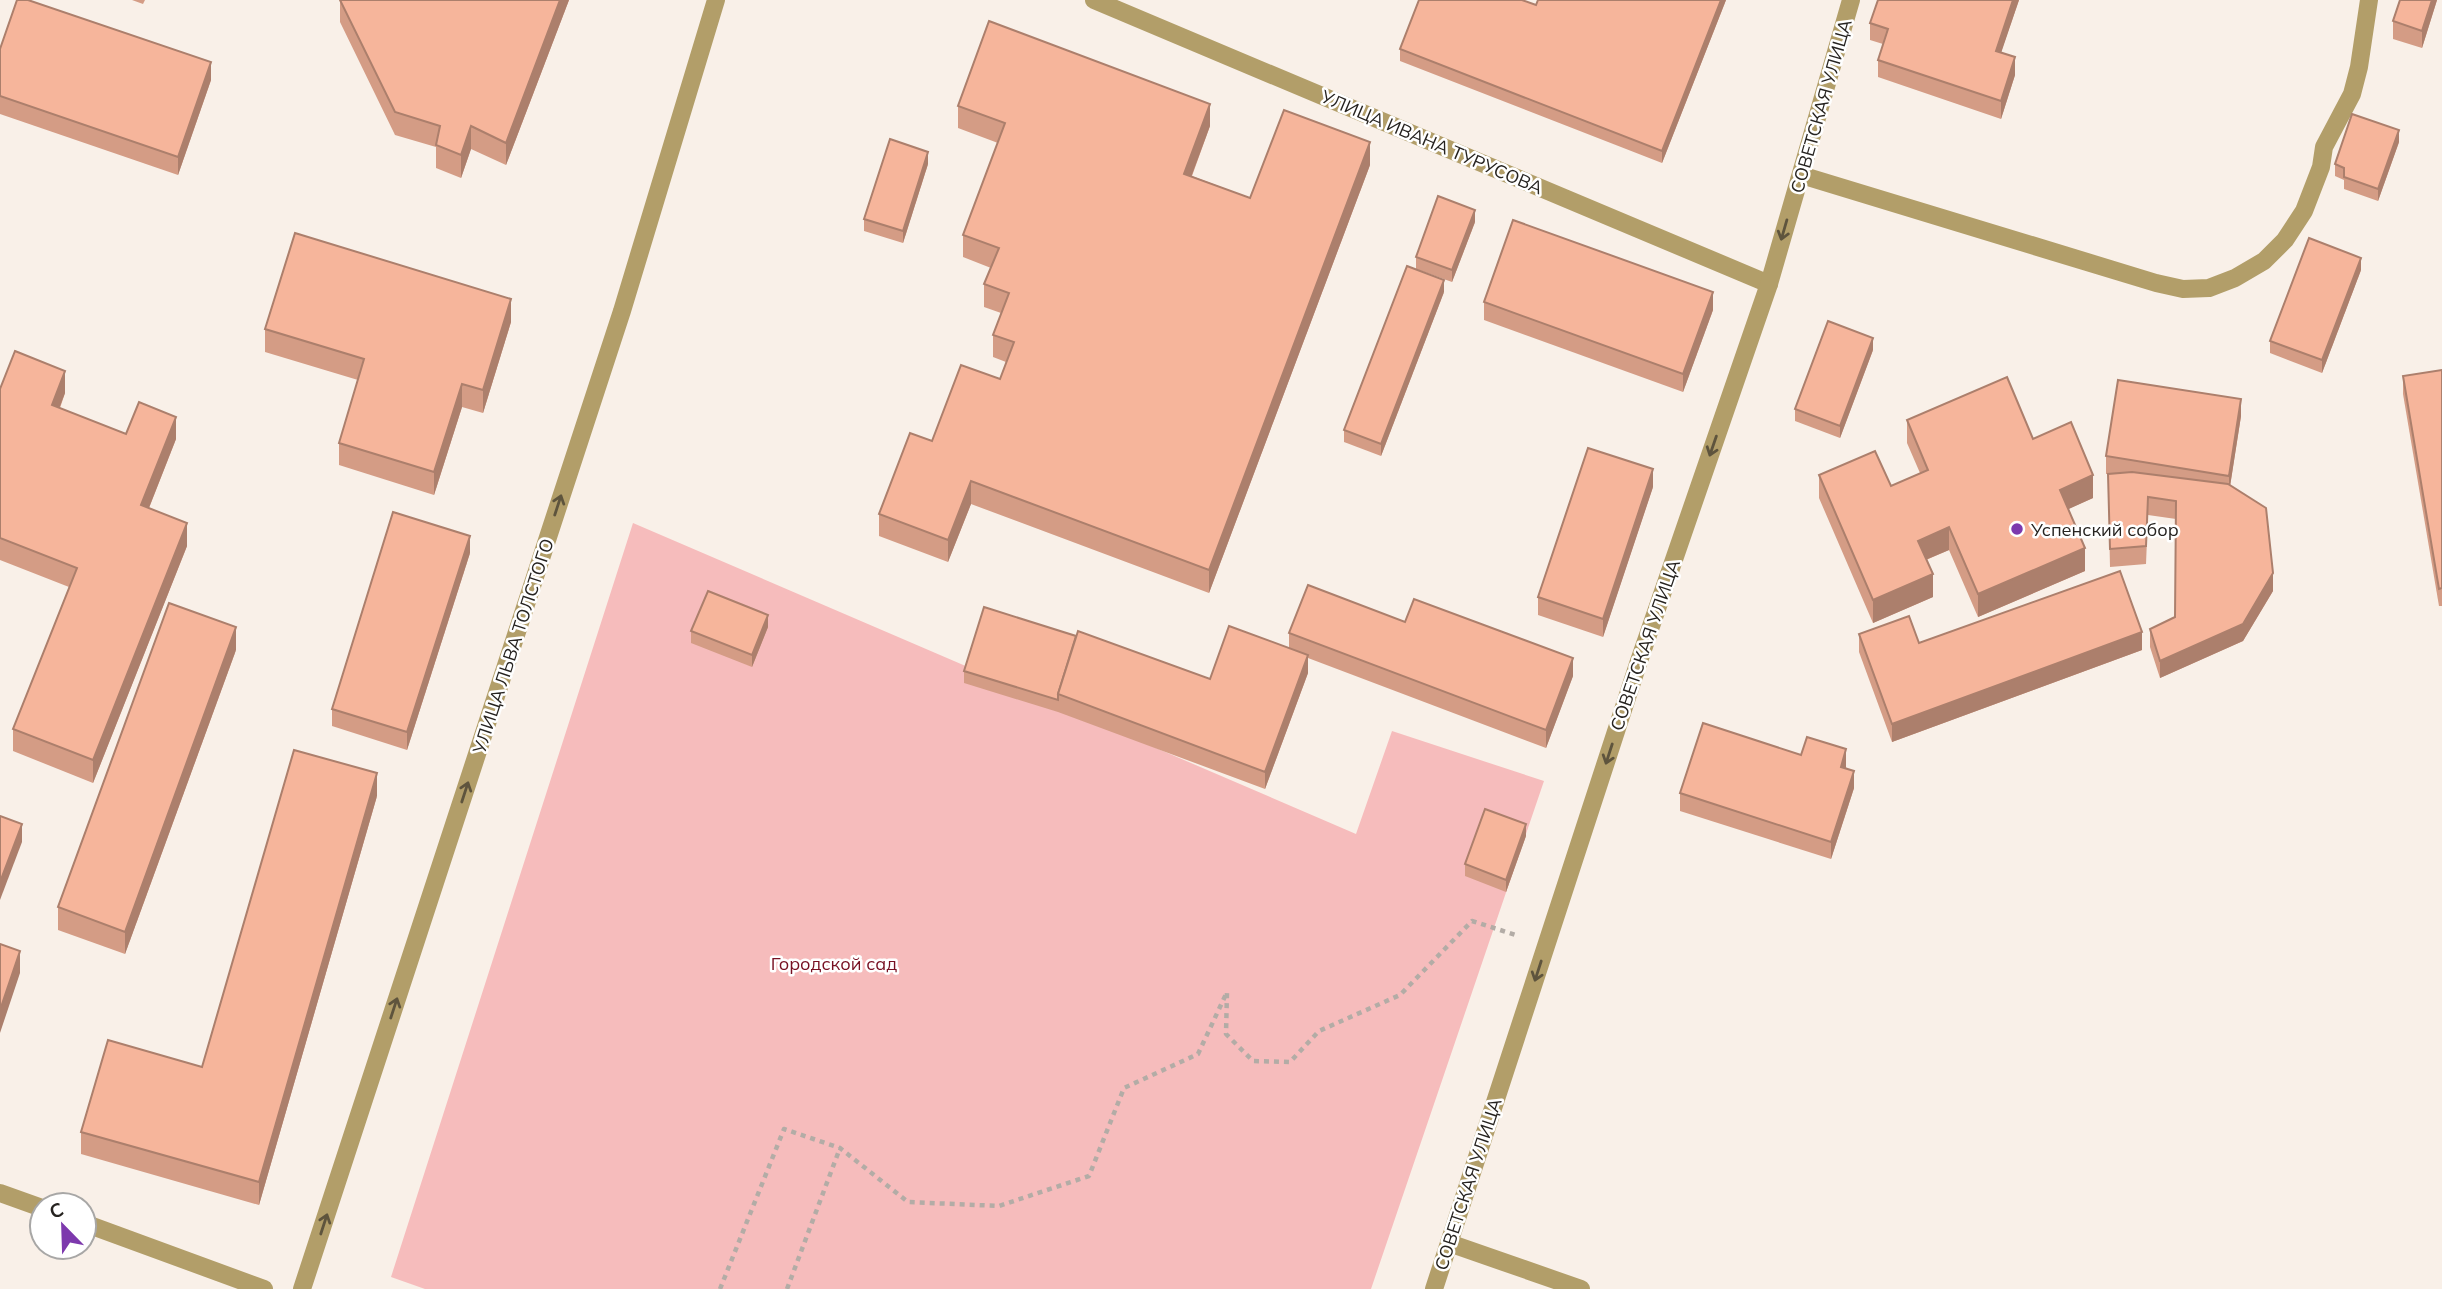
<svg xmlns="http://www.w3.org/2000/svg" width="2442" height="1289" viewBox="0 0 2442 1289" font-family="Mulish,sans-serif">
  <rect width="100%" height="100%" fill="#f9f0e8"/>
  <!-- green -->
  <path fill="#f6bcbc" d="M633,523L1356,834L1392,731L1544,781L1371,1289H425L391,1277Z"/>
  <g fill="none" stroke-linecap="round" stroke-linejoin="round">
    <!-- path -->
    <g stroke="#b3aca6" stroke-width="4.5" stroke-dasharray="5 5" stroke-linecap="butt">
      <path d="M720,1289L784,1129L840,1148L908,1202L999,1206L1089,1176L1124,1088L1198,1054L1227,992L1226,1034L1253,1061L1290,1062L1319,1031L1400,995L1472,921L1519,936"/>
      <path d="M787,1289L840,1148"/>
    </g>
    <!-- minor -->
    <g stroke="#b29e69" stroke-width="18">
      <path d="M1094,0L1769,284"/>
      <path d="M1801,175L2156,283L2183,289L2209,288L2235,278L2264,261L2285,240L2304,211L2321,167L2324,147L2352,94L2359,67L2369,0"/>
      <path d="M0,1193L42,1208"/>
      <path d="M84,1223L264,1289"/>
      <path d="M1449,1243L1581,1289"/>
      <path d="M302,1289L622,311L716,0"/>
      <path d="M1434,1289L1638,664L1769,284L1851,0"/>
    </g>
  </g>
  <!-- wall -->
  <g fill="#d49c85">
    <path d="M132,0H145L143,4Z"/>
    <path d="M340,0H569L506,165L471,149L461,178L436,168V147L395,135L340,22Z"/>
    <path d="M1538,0H1726L1662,163L1400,61V49L1536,5Z"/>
    <path d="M2019,0L2001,52L2015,75L2001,119L1878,77V60L1883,44L1870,40V23Z"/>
    <path d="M2400,0H2437L2422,48L2393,39V21Z"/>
    <path d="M0,49L211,80L178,175L0,114Z"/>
    <path d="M958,106L1210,126L1192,176L1250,198L1370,165L1209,593L971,504L948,562L879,536V514L932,441L1000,379L1006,362L993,357V335L1001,313L984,307V284L991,268L963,257V235L998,143L958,128Z"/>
    <path d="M2399,142L2378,201L2344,189V180L2335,176V164Z"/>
    <path d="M928,164L903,243L864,231V219Z"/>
    <path d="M1475,222L1452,282L1416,269V257Z"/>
    <path d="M2361,270L2322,373L2270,353V341Z"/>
    <path d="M1444,292L1381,456L1344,442V430Z"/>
    <path d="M1484,302L1713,310L1683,392L1484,320Z"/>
    <path d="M511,322L483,413L462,407L434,495L339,465V443L358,380L265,352V329Z"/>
    <path d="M1873,350L1840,438L1795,421V409Z"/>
    <path d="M2442,370V606H2439L2403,394V376Z"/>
    <path d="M0,389L65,393L60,408L126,434L176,439L149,508L187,546L93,783L13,751V729L69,587L0,560Z"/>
    <path d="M2241,416L2230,486L2273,591L2243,641L2160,678L2150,647V629L2175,617L2176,519L2148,515L2146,564L2110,567L2108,474H2106V456Z"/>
    <path d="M1907,420L2033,439L2093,498L2068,509L2085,571L1978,617L1949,550L1926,560L1933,597L1873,623L1819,498V475L1891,486L1920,473L1907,443Z"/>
    <path d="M1653,487L1603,637L1538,615V597Z"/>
    <path d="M470,553L407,750L332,726V709Z"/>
    <path d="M1405,622L1573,676L1546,748L1308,658V673L1265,789L1058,712L964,683V671L1210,679L1289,648V633Z"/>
    <path d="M768,627L752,667L691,643V631Z"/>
    <path d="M1859,634L1919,643L2142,650L1892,742L1859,652Z"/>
    <path d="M236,650L125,954L58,930V907Z"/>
    <path d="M1801,755L1846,767L1854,788L1831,859L1680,811V793Z"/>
    <path d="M377,796L259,1205L81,1154V1132L202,1067Z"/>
    <path d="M1526,836L1506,892L1465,876V864Z"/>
  </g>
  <!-- shaded-wall -->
  <g fill="#ac7f6c">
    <path d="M560,0H569L506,165V143Z"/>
    <path d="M1721,0H1726L1662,163V151Z"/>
    <path d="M2013,0H2019L1996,68V51Z"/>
    <path d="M2432,0H2437L2422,48V31Z"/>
    <path d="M2015,57V75L2001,119V101Z"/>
    <path d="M211,62V80L178,175V157Z"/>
    <path d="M1210,104V126L1184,196V174Z"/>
    <path d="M471,126V149L461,178V155Z"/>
    <path d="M2399,130V142L2378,201V189Z"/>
    <path d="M1370,142V165L1209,593V570Z"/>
    <path d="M928,152V164L903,243V231Z"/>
    <path d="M1475,210V222L1452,282V270Z"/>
    <path d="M2361,258V270L2322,373V360Z"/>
    <path d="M1444,280V292L1381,456V444Z"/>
    <path d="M1713,292V310L1683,392V374Z"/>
    <path d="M511,299V322L483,413V390Z"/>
    <path d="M1873,338V350L1840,438V426Z"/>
    <path d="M65,371V393L52,427V405Z"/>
    <path d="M462,384V407L434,495V472Z"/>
    <path d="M2241,399V416L2229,493V476Z"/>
    <path d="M176,417V439L141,528V505Z"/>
    <path d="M1653,469V487L1603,637V619Z"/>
    <path d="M2093,475V498L2060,513V490Z"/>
    <path d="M971,481V504L948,562V540Z"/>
    <path d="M187,523V546L93,783V760Z"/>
    <path d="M1949,527V550L1918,563V541Z"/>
    <path d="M470,536V553L407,750V732Z"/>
    <path d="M2085,548V571L1978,617V594Z"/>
    <path d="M2273,573V591L2243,641L2160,678V661Z"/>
    <path d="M1933,574V597L1873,623V600Z"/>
    <path d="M768,615V627L752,667V655Z"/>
    <path d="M236,627V650L125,954V932Z"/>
    <path d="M2142,632V650L1892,742V724Z"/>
    <path d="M1308,655V673L1265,789V772Z"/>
    <path d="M1573,658V676L1546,748V730Z"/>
    <path d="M1846,749V767L1841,784V767Z"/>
    <path d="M1854,771V788L1831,859V842Z"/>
    <path d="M377,773V796L259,1205V1182Z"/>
    <path d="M22,824V842L0,900V882Z"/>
    <path d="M1526,824V836L1506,892V880Z"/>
    <path d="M20,951V973L0,1033V1010Z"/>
  </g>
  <!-- building -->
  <g fill="#f6b59b" stroke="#ac7f6c" stroke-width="2">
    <path d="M17,0H28L211,62L178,157L0,96V49Z"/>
    <path d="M340,0H560L506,143L471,126L461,155L436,145L440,126L395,112Z"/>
    <path d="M1419,0H1522L1536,5L1538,0H1721L1662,151L1400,49Z"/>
    <path d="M1878,0H2013L1996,51L2015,57L2001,101L1878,60L1888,29L1870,23Z"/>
    <path d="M2400,0H2432L2422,31L2393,21Z"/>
    <path d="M989,21L1210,104L1184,174L1250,198L1284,110L1370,142L1209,570L971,481L948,540L879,514L910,433L932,441L961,365L1000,379L1014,342L993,335L1009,293L984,284L999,248L963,235L1005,123L958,106Z"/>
    <path d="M2352,114L2399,130L2378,189L2344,177V168L2335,164Z"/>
    <path d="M890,139L928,152L903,231L864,219Z"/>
    <path d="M1438,196L1475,210L1452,270L1416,257Z"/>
    <path d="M1513,220L1713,292L1683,374L1484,302Z"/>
    <path d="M295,233L511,299L483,390L462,384L434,472L339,443L364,359L265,329Z"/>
    <path d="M2309,238L2361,258L2322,360L2270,341Z"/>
    <path d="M1407,266L1444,280L1381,444L1344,430Z"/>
    <path d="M1828,321L1873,338L1840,426L1795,409Z"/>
    <path d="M15,351L65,371L52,405L126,434L139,402L176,417L141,505L187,523L93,760L13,729L77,568L0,538V389Z"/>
    <path d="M2442,370V588L2439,589L2403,376Z"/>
    <path d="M2007,377L2033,439L2071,422L2093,475L2060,490L2085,548L1978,594L1949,527L1918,541L1933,574L1873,600L1819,475L1875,451L1891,486L1928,470L1907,420Z"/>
    <path d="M2118,380L2241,399L2229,476L2106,456Z"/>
    <path d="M1588,448L1653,469L1603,619L1538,597Z"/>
    <path d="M2132,472L2228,484L2266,508L2273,573L2243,624L2160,661L2150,629L2175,617L2176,501L2148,497L2146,546L2110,549L2108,474Z"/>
    <path d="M393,512L470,536L407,732L332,709Z"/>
    <path d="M2120,571L2142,632L1892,724L1859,634L1909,616L1919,643Z"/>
    <path d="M1308,585L1405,622L1414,599L1573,658L1546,730L1289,633Z"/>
    <path d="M708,591L768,615L752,655L691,631Z"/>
    <path d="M169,603L236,627L125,932L58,907Z"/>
    <path d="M984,607L1076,636L1058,694V700L964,671Z"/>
    <path d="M1229,626L1308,655L1265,772L1058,694L1078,631L1210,679Z"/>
    <path d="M1703,723L1801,755L1807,737L1846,749L1841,767L1854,771L1831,842L1680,793Z"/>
    <path d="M294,750L377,773L259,1182L81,1132L108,1040L202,1067Z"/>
    <path d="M1485,809L1526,824L1506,880L1465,864Z"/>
    <path d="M0,816L22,824L0,882Z"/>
    <path d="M0,944L20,951L0,1010Z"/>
  </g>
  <!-- one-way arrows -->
  <defs><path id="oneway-shaft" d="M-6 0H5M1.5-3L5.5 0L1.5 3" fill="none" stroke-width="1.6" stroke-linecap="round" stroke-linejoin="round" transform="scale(1.75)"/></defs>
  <g stroke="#5e543d">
    <use href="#oneway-shaft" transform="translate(1784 230) rotate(106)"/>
    <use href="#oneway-shaft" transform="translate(1713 446) rotate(109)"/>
    <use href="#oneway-shaft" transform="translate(558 505) rotate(-72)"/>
    <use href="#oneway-shaft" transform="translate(1609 754) rotate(108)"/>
    <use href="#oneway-shaft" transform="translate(465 792) rotate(-72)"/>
    <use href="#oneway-shaft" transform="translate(1538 971) rotate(108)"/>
    <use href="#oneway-shaft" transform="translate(394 1008) rotate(-72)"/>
    <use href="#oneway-shaft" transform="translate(324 1224) rotate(-72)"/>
  </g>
  <!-- markers -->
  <circle fill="#7d39ad" stroke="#fff" stroke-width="2.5" cx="2017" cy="529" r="7"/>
  <g text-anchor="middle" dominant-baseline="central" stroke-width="5" stroke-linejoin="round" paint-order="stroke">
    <!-- street labels -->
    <g font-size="18" fill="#262320" stroke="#fff">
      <text transform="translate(1821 106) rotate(-74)">СОВЕТСКАЯ УЛИЦА</text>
      <text transform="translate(1432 142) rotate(23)">УЛИЦА ИВАНА ТУРУСОВА</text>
      <text transform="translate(1645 645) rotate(-71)">СОВЕТСКАЯ УЛИЦА</text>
      <text transform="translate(513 646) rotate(-72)">УЛИЦА ЛЬВА ТОЛСТОГО</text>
      <text transform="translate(1468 1184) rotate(-72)">СОВЕТСКАЯ УЛИЦА</text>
    </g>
    <!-- poi labels -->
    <g font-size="18" fill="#262320" stroke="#fff" text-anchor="start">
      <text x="2031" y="529">Успенский собор</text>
    </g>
    <!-- park labels -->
    <g font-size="18" fill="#771022" stroke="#fff">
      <text x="834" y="963">Городской сад</text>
    </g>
  </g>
  <!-- north arrow -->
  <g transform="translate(63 1226) rotate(337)"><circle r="33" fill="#ffffff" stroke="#a8a7a6" stroke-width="2"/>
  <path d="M0-5L12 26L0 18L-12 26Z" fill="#7d39ad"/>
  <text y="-10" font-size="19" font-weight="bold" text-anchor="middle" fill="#262320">С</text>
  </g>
</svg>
